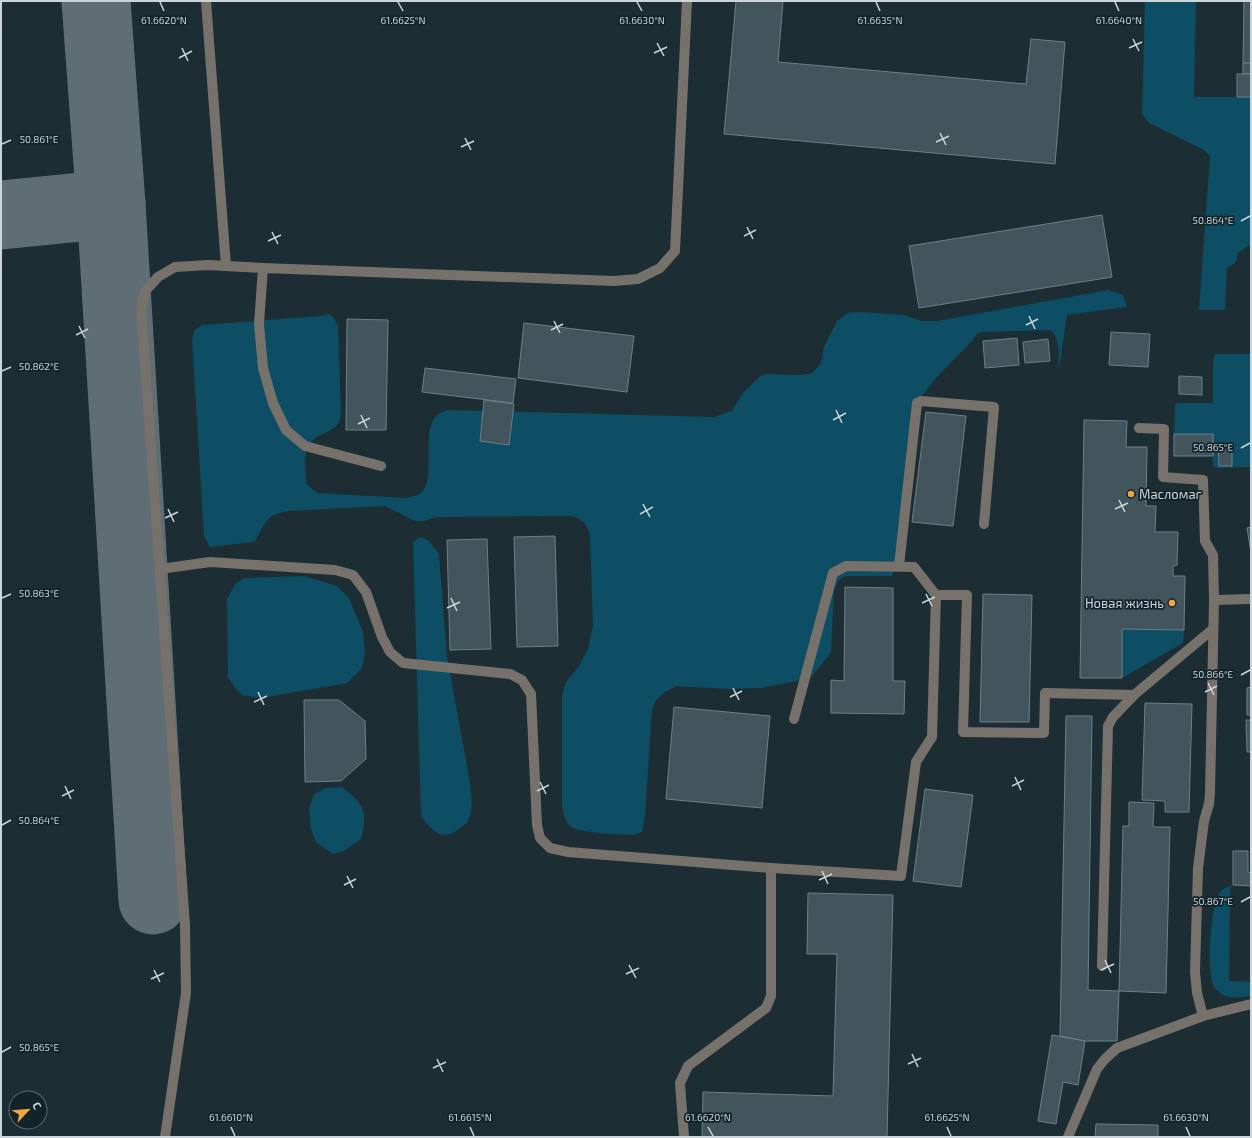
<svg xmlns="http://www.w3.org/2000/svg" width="1252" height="1138" viewBox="0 0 1252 1138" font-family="'Exo 2',sans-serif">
  <rect width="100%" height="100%" fill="#1c2d34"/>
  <!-- green -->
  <g fill="#0d4e64">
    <path d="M1145,1H1196L1194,97H1251V244L1238,253C1236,265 1236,262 1227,268L1225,310H1199L1210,156L1204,150L1149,123L1142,114Z"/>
    <path d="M1108,290L1123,295L1127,307L1067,315L1059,369C1058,356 1061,338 1050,330L980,332L977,334L971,342L936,378L921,397L906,531L892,576H845L839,580L834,590L831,652L822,664L811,677L792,682L761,688L727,689L677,686L665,692L656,700L652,710L645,816L642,832L634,835C622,834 576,834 569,825C564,819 563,812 562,804V695L566,682L579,666L588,649L593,626L590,535C587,524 582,518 571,516L436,517L424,521H415L385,506L288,511C263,516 267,523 254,542L210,547L204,536L192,339L195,330L202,325L320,316L329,314L334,318L338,326L341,413C340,416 340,420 339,422C332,436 312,430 306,453C304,462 306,475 307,484L317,493L407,498C412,496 418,496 422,492C436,477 421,432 436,416C438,413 443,412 447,410L714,417L732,411L743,393L760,376L767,374L802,375L812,373L821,363L824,347L837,321L848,313L861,312L904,315L922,321H937Z"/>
    <path d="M1215,354H1251V467L1216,468L1213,465V434H1174L1175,405L1178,403H1213V363Z"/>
    <path d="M420,537L428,540L439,554L447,656L470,783C471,794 474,810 468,821C467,824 462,826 459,829C442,842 431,830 421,816L413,542Z"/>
    <path d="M304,576L337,586L349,598L363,632L365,654L362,668L347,683L261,698L242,695L235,688L228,677L227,599L236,583L245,578Z"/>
    <path d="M1122,629L1184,630L1183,643L1122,678Z"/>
    <path d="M342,787C364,804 368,811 361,839L344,851L333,854L316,842L311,829L309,809L314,794L326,788Z"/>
    <path d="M1233,885L1230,889L1229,981L1251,982V996C1242,997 1231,999 1223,995C1221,994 1216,989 1214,987C1206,972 1210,906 1220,892C1222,888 1229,887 1233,885Z"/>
  </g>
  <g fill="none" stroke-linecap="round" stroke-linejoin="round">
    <!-- taxiway -->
    <g stroke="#5f6d74" stroke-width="69">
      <path d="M96,1L111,204L153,900"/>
      <path d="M1,215L111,204"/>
    </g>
  </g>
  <!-- building -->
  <g fill="#42545c" stroke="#6d8089">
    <path d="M736,1H783L778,62L1026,84L1031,39L1065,42L1055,164L724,134Z"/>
    <path d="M1244,1H1251V63H1243Z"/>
    <rect x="1243" y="63" width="8" height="11"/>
    <rect x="1237" y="74" width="14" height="23"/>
    <path d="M1102,215L1112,277L919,308L909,246Z"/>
    <path d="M347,319L388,320L386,430H346Z"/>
    <path d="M524,323L634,336L627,392L518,378Z"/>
    <path d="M1111,332L1150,334L1148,367L1109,365Z"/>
    <path d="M1017,338L1019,365L985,368L983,341Z"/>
    <path d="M1048,339L1050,361L1025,363L1023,342Z"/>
    <path d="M425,368L516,379L513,403L422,392Z"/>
    <path d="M1179,376L1202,377V395L1179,394Z"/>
    <path d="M484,400L514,404L509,445L480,441Z"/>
    <path d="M926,412L966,416L953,526L912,522Z"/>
    <path d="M1084,420L1127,421L1126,447H1147L1146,506H1156L1155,532H1178L1177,565L1173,566V576H1185L1184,630L1122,629V678H1080Z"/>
    <rect x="1174" y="434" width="39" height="22"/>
    <path d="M1218,444H1232V466H1219Z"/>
    <path d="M1251,527V553L1247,528Z"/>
    <path d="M555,536L558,646L517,647L514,537Z"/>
    <path d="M487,539L491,649L450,650L447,540Z"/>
    <path d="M845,587L893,588V681H905L904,714L831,713V680L844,681Z"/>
    <path d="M983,594L1032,595L1029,722H980Z"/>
    <path d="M1251,687V715H1247V688Z"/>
    <path d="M304,700H339L365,721L366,759L341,781L305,782Z"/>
    <path d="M1145,703L1192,704L1189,812H1165V801L1142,800Z"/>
    <path d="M674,707L770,716L762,808L666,799Z"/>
    <path d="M1066,716H1092L1088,990L1119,991L1117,1041H1085L1060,1036Z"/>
    <path d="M1246,720H1251V752H1247Z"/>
    <path d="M925,789L973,795L961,887L913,881Z"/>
    <path d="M1129,802L1154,803L1153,827H1170L1166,993L1119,991L1123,826H1129Z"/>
    <path d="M1233,851H1248V872L1251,873V886L1233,885Z"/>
    <path d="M808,893L893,895L887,1137H702L703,1092L833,1096L837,954H807Z"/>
    <path d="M1052,1035L1085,1041L1078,1085L1063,1082L1056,1124L1038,1121Z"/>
    <path d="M1096,1124L1158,1125V1137H1095Z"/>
  </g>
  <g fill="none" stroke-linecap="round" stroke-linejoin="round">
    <!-- minor -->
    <g stroke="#77716b" stroke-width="10">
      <path d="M206,1L226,266"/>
      <path d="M263,268L259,324L263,368L273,403L286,430L305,446L381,466"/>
      <path d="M1139,428L1164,429L1163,477L1203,480L1205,541L1213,555L1214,600"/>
      <path d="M899,566L917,403L921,401L994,407L984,524"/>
      <path d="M160,569L210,562L335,570L353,575L366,592L382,637L390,652L403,663L510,674L522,680L531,694L537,825L540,838L550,848L568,852L771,868V996L766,1008L688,1066L680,1083L684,1137"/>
      <path d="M936,595H967L963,732L1044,733L1045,693L1134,695"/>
      <path d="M771,868L901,876L916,762L932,737L936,595L914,567L846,566L833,573L794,719"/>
      <path d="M1102,966L1108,726L1113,717L1134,695L1213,629"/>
      <path d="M1203,1016L1197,993L1195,972L1198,868L1204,821L1209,804L1210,793L1214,600L1251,599"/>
      <path d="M165,1137L186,993L185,925L141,307L146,290L158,277L175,267L208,265L263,268L614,281L638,279L660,268L675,251L687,1"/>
      <path d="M1068,1137L1097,1069L1105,1059L1117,1048L1203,1016L1251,1004"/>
    </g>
  </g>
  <!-- ticks -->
  <path fill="none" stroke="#cbd5da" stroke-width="1.5" d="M160,2L164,11M398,2L403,11M637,2L642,11M876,2L880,11M1115,2L1119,11M1133,39L1139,51M657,43L664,56M182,48L188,61M1129,48L1142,42M654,53L667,47M179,58L192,51M940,133L946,145M465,138L471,150M936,142L949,136M2,144L11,140M461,147L474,141M1241,221L1250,216M747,227L753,239M272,232L278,244M744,236L756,230M268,241L281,235M1029,316L1035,329M554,321L560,333M1026,325L1038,319M79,326L85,338M551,330L563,324M76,335L88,329M2,371L11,367M836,410L842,423M361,415L367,428M833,420L846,413M358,424L370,418M1241,448L1250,443M1119,500L1125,512M643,504L650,517M168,509L174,522M1115,509L1128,503M640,514L653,507M165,518L178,512M926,594L932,606M2,598L11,594M451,598L457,611M922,603L935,597M447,608L460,602M1241,675L1250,670M1208,683L1214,695M733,688L739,700M258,692L264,705M1205,692L1217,686M730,697L742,691M254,702L267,696M1015,777L1021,790M540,782L546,794M65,786L71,799M1012,786L1024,780M537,791L549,785M62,796L74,790M2,825L11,820M822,871L828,884M347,876L353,888M819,880L832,874M344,885L356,879M1241,902L1250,897M1105,960L1111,973M629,965L636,978M154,970L160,982M1101,970L1114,964M626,974L639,968M151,979L164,973M2,1052L11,1047M912,1054L918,1067M437,1059L443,1072M908,1064L921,1058M433,1068L446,1062M231,1127L235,1136M470,1127L474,1136M708,1127L713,1136M947,1127L951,1136M1186,1127L1190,1136"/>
  <!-- markers -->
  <g fill="#f1a640" stroke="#12232a" stroke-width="1.5">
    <circle cx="1131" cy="494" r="4"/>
    <circle cx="1172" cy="603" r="4"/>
  </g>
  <g text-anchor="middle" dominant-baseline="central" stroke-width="3.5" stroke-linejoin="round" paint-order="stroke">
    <!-- poi labels -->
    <g font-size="13" fill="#cbd5da" stroke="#12232a" text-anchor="start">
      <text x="1139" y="494">Масломаг</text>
      <text x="1164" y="603" text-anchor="end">Новая жизнь</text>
    </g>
  </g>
  <g font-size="10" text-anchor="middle" fill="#cbd5da" stroke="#12232a" stroke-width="3.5" stroke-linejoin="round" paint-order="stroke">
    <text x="164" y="24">61.6620°N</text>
    <text x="403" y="24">61.6625°N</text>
    <text x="642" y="24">61.6630°N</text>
    <text x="880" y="24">61.6635°N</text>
    <text x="1119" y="24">61.6640°N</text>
    <text x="39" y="143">50.861°E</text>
    <text x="1213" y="224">50.864°E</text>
    <text x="39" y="370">50.862°E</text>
    <text x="1213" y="451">50.865°E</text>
    <text x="39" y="597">50.863°E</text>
    <text x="1213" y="678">50.866°E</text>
    <text x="39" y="824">50.864°E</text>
    <text x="1213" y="905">50.867°E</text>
    <text x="39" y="1051">50.865°E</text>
    <text x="231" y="1121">61.6610°N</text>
    <text x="470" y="1121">61.6615°N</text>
    <text x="708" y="1121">61.6620°N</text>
    <text x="947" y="1121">61.6625°N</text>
    <text x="1186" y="1121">61.6630°N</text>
  </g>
  <!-- border -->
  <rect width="1252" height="1138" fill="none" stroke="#cbd5da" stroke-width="4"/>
  <!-- north arrow -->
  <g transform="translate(28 1110) rotate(64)"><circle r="19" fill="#12232a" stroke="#5c6a70"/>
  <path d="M0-3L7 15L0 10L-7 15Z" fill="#f1a640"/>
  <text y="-6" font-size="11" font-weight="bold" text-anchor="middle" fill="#cbd5da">С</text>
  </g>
</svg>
